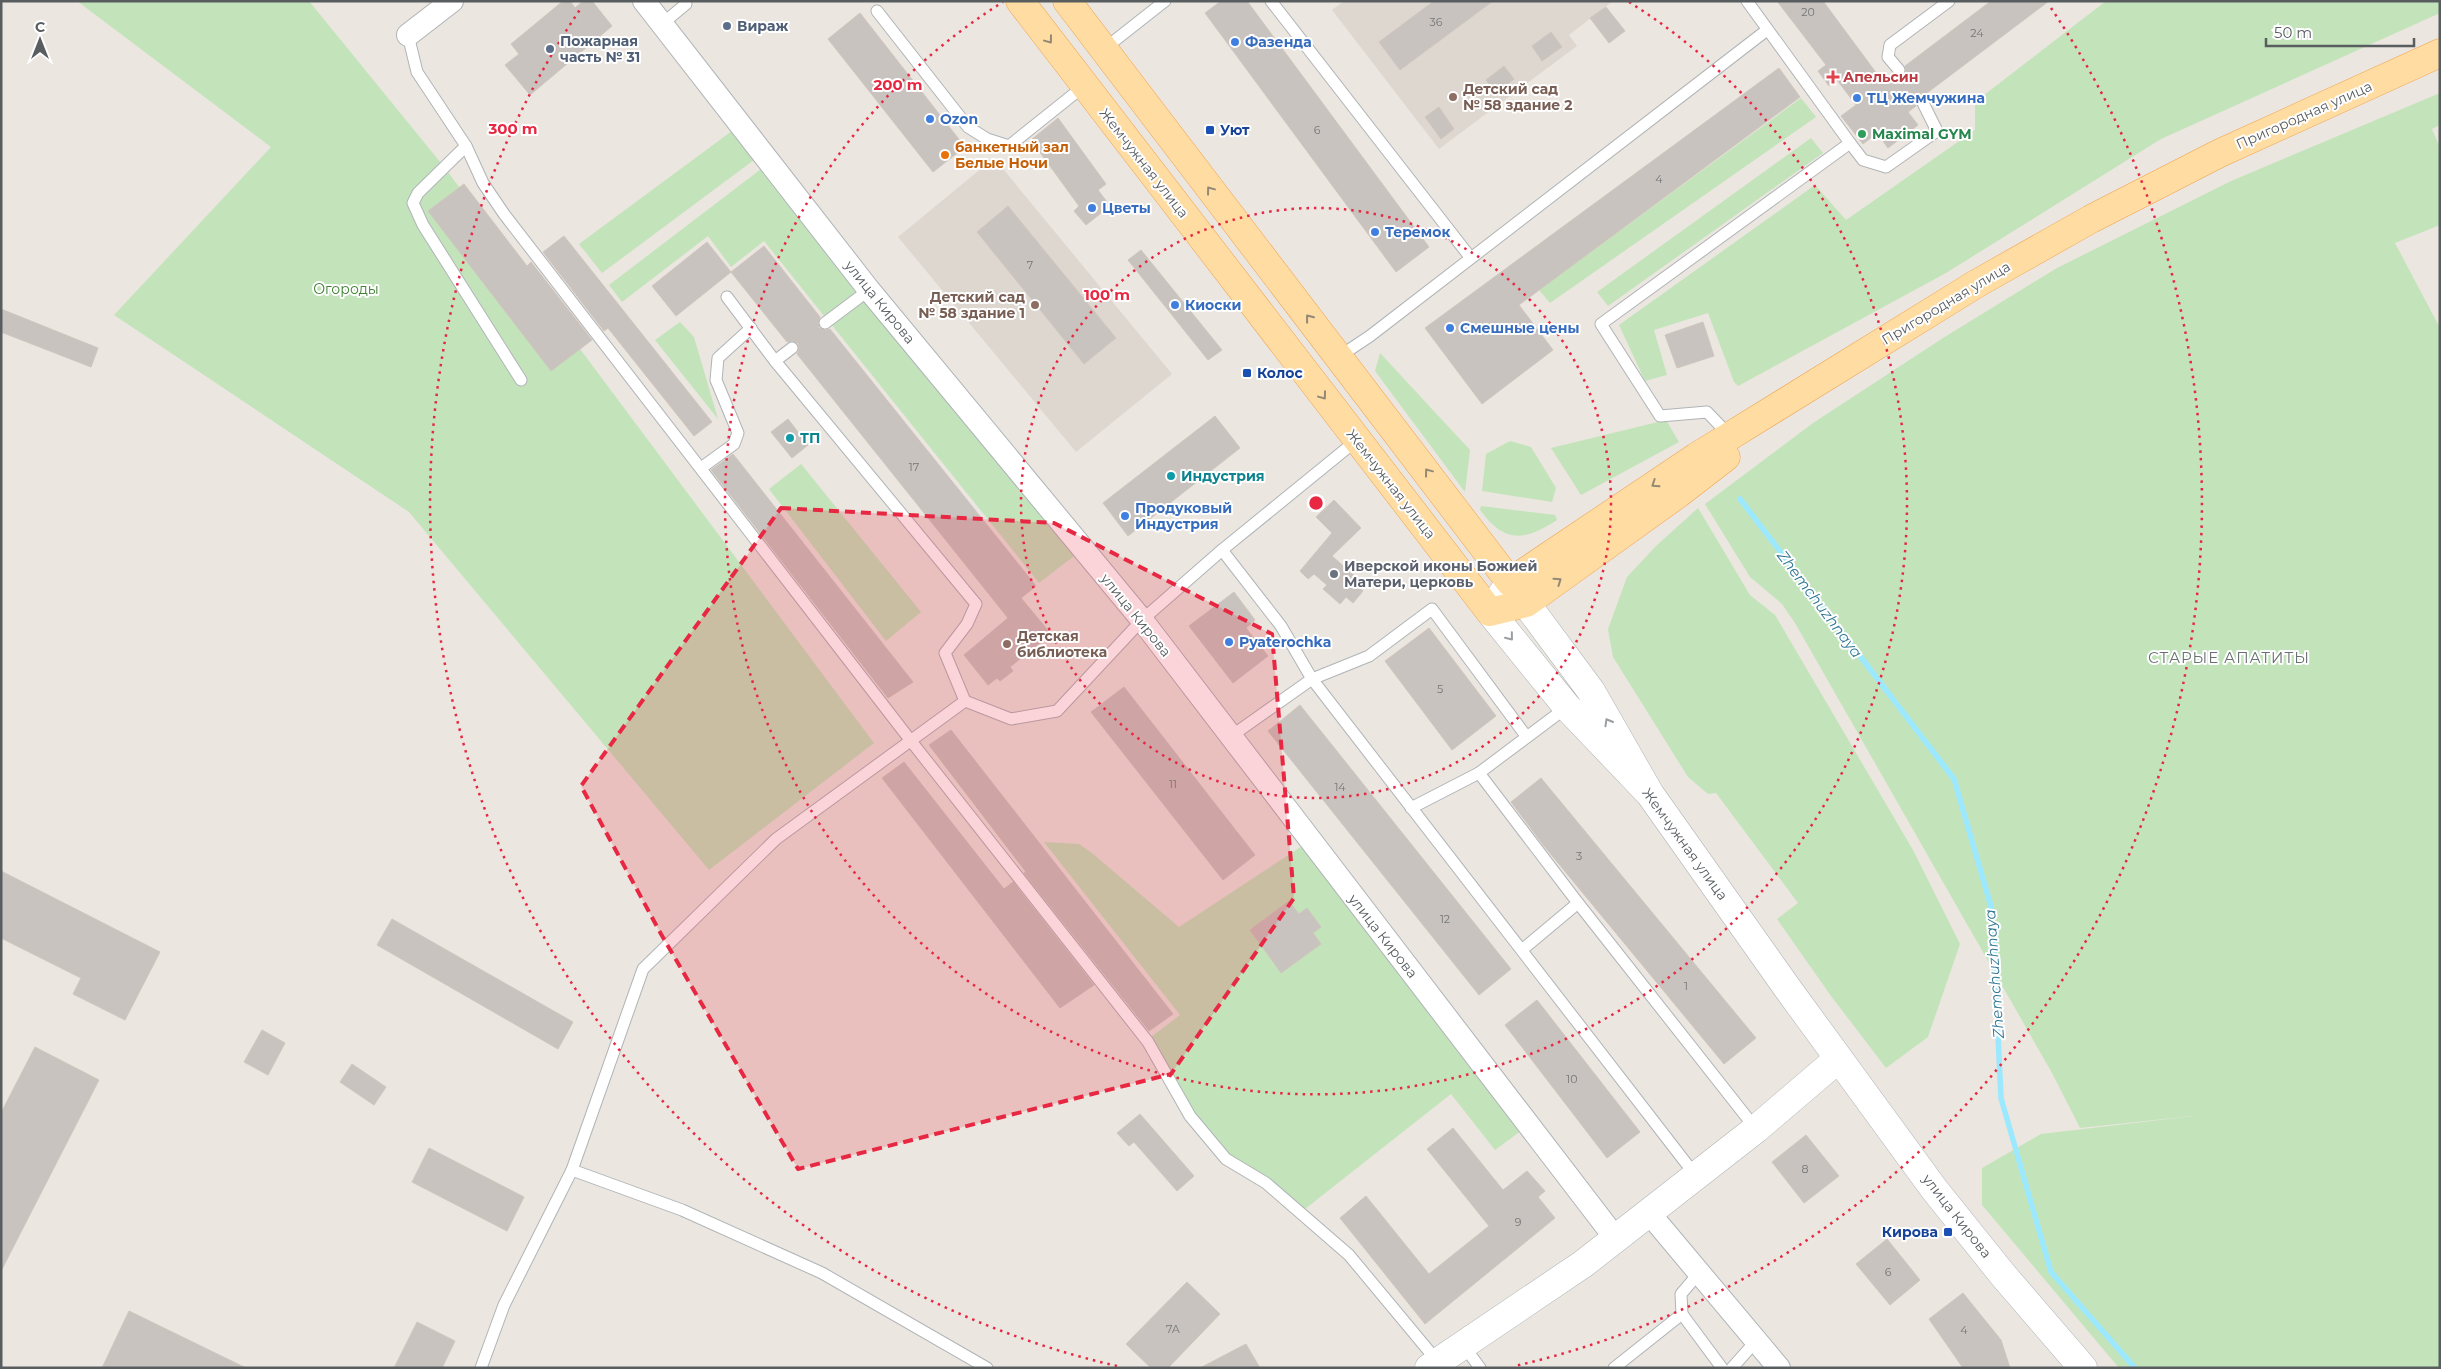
<svg xmlns="http://www.w3.org/2000/svg" width="2441" height="1369" viewBox="0 0 2441 1369" font-family="Montserrat,sans-serif">
  <rect width="100%" height="100%" fill="#ebe6df"/>
  <!-- education -->
  <g fill="#ddd7d0">
    <path d="M1344,1H1613L1569,35L1577,46L1439,149L1332,10Z"/>
    <path d="M994,158L1172,374L1076,452L898,237Z"/>
  </g>
  <!-- green -->
  <g fill="#c3e4bb">
    <path d="M77,1H309L445,168L874,743L709,870L409,512L114,315L271,147Z"/>
    <path d="M2106,1H2440V13L2161,139L1946,273L1738,386L1734,382L1708,313L1654,330L1667,375L1645,381L1619,325L1815,185L1846,220L1975,130V102Z"/>
    <path d="M2440,93V125L2432,129L2440,148V225L2395,243L2440,328V1368H2119L1982,1205V1168L2041,1134L2202,1115L2080,1128L2052,1073L1795,623L1782,604L1750,577L1705,504L1813,423L1943,338L2057,268L2231,181Z"/>
    <path d="M1801,98L1816,117L1550,303L1539,290Z"/>
    <path d="M736,128L758,157L602,273L579,244Z"/>
    <path d="M1811,138L1823,153L1608,306L1597,292Z"/>
    <path d="M765,166L862,290L825,317L764,241L731,267L708,236L622,302L609,285Z"/>
    <path d="M867,296L1078,553L1039,583L831,324Z"/>
    <path d="M680,322L694,337L718,419L655,340Z"/>
    <path d="M1380,353L1470,450L1465,492L1375,371Z"/>
    <path d="M1666,420L1679,442L1581,495L1551,448Z"/>
    <path d="M1510,441L1531,447L1556,488L1552,502L1482,491L1486,454Z"/>
    <path d="M801,464L921,612L886,641L769,489Z"/>
    <path d="M1481,506L1555,515L1557,520C1524,541 1505,544 1480,510Z"/>
    <path d="M1698,508L1750,595L1775,615L1913,850L1960,944L1928,1037L1886,1068L1831,996L1777,919L1798,903L1716,793L1708,794L1688,777L1613,657L1608,629L1627,577L1656,546Z"/>
    <path d="M1044,842L1079,844L1092,853L1179,927L1302,846L1525,1128L1495,1150L1451,1094L1305,1209L1228,1155L1194,1113L1151,1037L1180,1015Z"/>
  </g>
  <g fill="none" stroke-linecap="round" stroke-linejoin="round">
    <!-- stream -->
    <path stroke="#9ce8ff" stroke-width="5.5" d="M1740,499L1954,779L1992,910L2001,1098L2051,1272L2135,1368"/>
  </g>
  <!-- building -->
  <g fill="#c8c3be" stroke="#d0c6be">
    <path d="M563,1H570L575,8L583,1H592L612,26L530,95L505,65L519,54L511,44Z"/>
    <path d="M1221,1H1247L1429,247L1396,272L1205,13Z"/>
    <path d="M1434,1H1493L1400,70L1379,42Z"/>
    <path d="M1777,1H1823L1883,82L1893,75L1897,77L1903,76L1906,72L1905,66L1991,1H2049L1927,93L1928,97L1922,94L1916,96V106L1908,112L1918,125L1888,148L1877,133L1863,144L1841,116L1856,105L1837,80L1829,86L1818,71L1826,65Z"/>
    <path d="M1606,7L1625,31L1609,43L1590,18Z"/>
    <path d="M860,13L965,147L933,172L828,39Z"/>
    <path d="M1551,32L1562,47L1542,61L1532,46Z"/>
    <path d="M1504,66L1514,79L1496,93L1486,80Z"/>
    <path d="M1779,68L1800,97L1519,305L1553,350L1482,404L1425,328Z"/>
    <path d="M1439,107L1454,129L1441,139L1425,117Z"/>
    <path d="M1058,118L1106,184L1098,190L1110,206L1086,225L1074,211L1079,206L1031,140Z"/>
    <path d="M464,184L527,266L531,262L592,340L551,371L428,211Z"/>
    <path d="M1008,206L1116,338L1084,364L977,232Z"/>
    <path d="M564,236L712,422L694,436L608,328L604,331L543,252Z"/>
    <path d="M707,242L731,272L676,316L652,286Z"/>
    <path d="M764,246L820,317L818,323L819,328L825,330L830,329L1036,586L1021,598L1051,634L1010,667L1013,671L1000,681L997,678L988,685L964,655L1008,618L797,354L799,348L798,343L792,341L787,342L731,272Z"/>
    <path d="M1141,250L1222,350L1208,360L1128,260Z"/>
    <path d="M1,309L98,348L91,367L1,332Z"/>
    <path d="M1703,322L1714,356L1677,368L1665,335Z"/>
    <path d="M1215,416L1240,448L1128,536L1103,503Z"/>
    <path d="M788,419L808,445L792,458L771,432Z"/>
    <path d="M733,454L913,682L888,698L711,470Z"/>
    <path d="M1334,500L1361,528L1332,556L1359,580L1356,585L1363,591L1353,603L1346,597L1340,604L1323,589L1327,585L1314,574L1308,579L1300,571L1332,533L1316,517Z"/>
    <path d="M1234,592L1255,620L1246,628L1268,656L1233,683L1189,626Z"/>
    <path d="M1429,628L1496,716L1452,750L1385,661Z"/>
    <path d="M1124,687L1255,855L1223,880L1091,712Z"/>
    <path d="M1300,705L1511,969L1479,995L1268,731Z"/>
    <path d="M951,730L1173,1014L1149,1031L1024,873L1026,872L929,745Z"/>
    <path d="M904,762L1004,889L1013,882L1094,985L1060,1008L882,778Z"/>
    <path d="M1541,778L1756,1038L1724,1064L1544,846L1511,802Z"/>
    <path d="M1,871L160,952L125,1020L73,994L81,978L1,938Z"/>
    <path d="M1289,901L1299,914L1307,908L1321,927L1313,933L1321,944L1281,973L1250,930Z"/>
    <path d="M392,919L573,1022L558,1049L377,945Z"/>
    <path d="M1537,1000L1640,1132L1607,1158L1505,1025Z"/>
    <path d="M262,1030L285,1043L268,1075L244,1062Z"/>
    <path d="M35,1047L99,1080L1,1271V1113Z"/>
    <path d="M352,1064L386,1087L374,1105L340,1082Z"/>
    <path d="M1140,1114L1194,1176L1177,1191L1134,1142L1129,1146L1117,1133Z"/>
    <path d="M1453,1128L1503,1190L1527,1171L1545,1191L1538,1197L1555,1218L1425,1324L1340,1218L1366,1196L1429,1274L1489,1226L1427,1149Z"/>
    <path d="M1806,1135L1839,1176L1804,1203L1772,1162Z"/>
    <path d="M429,1148L524,1197L507,1231L412,1182Z"/>
    <path d="M1887,1239L1920,1280L1890,1305L1856,1264Z"/>
    <path d="M1187,1282L1220,1314L1168,1368H1151L1126,1344Z"/>
    <path d="M1963,1293L2001,1340L2010,1368H1963L1929,1319Z"/>
    <path d="M129,1311L246,1368H102Z"/>
    <path d="M417,1322L455,1341L442,1368H394Z"/>
    <path d="M1246,1344L1260,1368H1200Z"/>
  </g>
  <g fill="none" stroke-linecap="round" stroke-linejoin="round">
    <defs>
      <g id="service">
        <path d="M1271,1L1470,257"/>
        <path d="M1747,1L1850,143"/>
        <path d="M877,11L968,127L987,139L1009,146L1084,86"/>
        <path d="M662,24L686,4"/>
        <path d="M408,35L417,72L466,146L483,183L504,214L911,741L1148,1042L1190,1116L1226,1159L1266,1183L1349,1255L1438,1362"/>
        <path d="M1104,49L1165,1"/>
        <path d="M1899,70L1888,57L1890,45L1949,1"/>
        <path d="M466,146L418,193L413,203L423,225L521,380"/>
        <path d="M727,297L775,361"/>
        <path d="M825,323L869,290"/>
        <path d="M792,348L775,361L976,604L967,624L945,653L965,701"/>
        <path d="M1340,356L1370,336L1767,30"/>
        <path d="M1730,436L1707,412L1660,416L1601,324L1850,143L1863,160L1886,167L1937,131L1922,101"/>
        <path d="M701,468L734,444L738,433L716,380L718,358L751,328"/>
        <path d="M1222,550L1281,626L1312,679L1696,1176"/>
        <path d="M1567,707L1479,773L1578,903L1756,1129"/>
        <path d="M1230,737L1312,679L1369,656L1432,609L1526,736"/>
        <path d="M1411,808L1479,773"/>
        <path d="M1523,949L1578,903"/>
        <path d="M572,1170L682,1210L822,1273L987,1368"/>
        <path d="M1699,1273L1681,1294L1682,1314L1722,1368"/>
        <path d="M1464,1346L1480,1368"/>
        <path d="M481,1368L504,1305L572,1170L643,969L776,839L965,701L1011,719L1057,711L1142,620L1222,550L1357,440"/>
        <path d="M1614,1368L1682,1314"/>
        <path d="M1732,1368L1756,1341"/>
      </g>
      <g id="minor">
        <path d="M644,1L869,290L1142,620L1616,1239"/>
        <path d="M408,35L452,1"/>
        <path d="M1649,1213L1779,1368"/>
      </g>
      <g id="tertiary">
        <path d="M1650,794L1591,691L1510,582L1490,612L1567,707L1650,794L1788,989L1934,1189L2003,1275L2083,1368"/>
        <path d="M1429,1368L1583,1264L1756,1129L1838,1059"/>
      </g>
      <g id="primary">
        <path d="M1020,1L1490,612L1526,603L1678,494L1726,457"/>
        <path d="M1067,1L1510,582L1696,457L1976,284L2091,219L2220,153L2440,53"/>
      </g>
    </defs>
    <!-- service casing -->
    <use href="#service" stroke="#b0b4b7" stroke-width="13"/>
    <!-- minor casing -->
    <use href="#minor" stroke="#b0b4b7" stroke-width="24"/>
    <!-- tertiary casing -->
    <use href="#tertiary" stroke="#b0b4b7" stroke-width="29"/>
    <!-- primary casing -->
    <use href="#primary" stroke="#f0a353" stroke-width="29"/>
    <!-- service -->
    <use href="#service" stroke="#fff" stroke-width="11"/>
    <!-- minor -->
    <use href="#minor" stroke="#fff" stroke-width="22"/>
    <!-- tertiary -->
    <use href="#tertiary" stroke="#fff" stroke-width="28"/>
    <!-- primary -->
    <use href="#primary" stroke="#ffdca1" stroke-width="28"/>
  </g>
  <!-- one-way arrows -->
  <defs><path id="oneway-chevron" d="M-2-3.5L2.5 0L-2 3.5" fill="none" stroke-width="1.6" stroke-linecap="round" stroke-linejoin="round" transform="scale(1.25)"/></defs>
  <g stroke="#928977">
    <use href="#oneway-chevron" transform="translate(1049 40) rotate(53)"/>
    <use href="#oneway-chevron" transform="translate(1210 190) rotate(-127)"/>
    <use href="#oneway-chevron" transform="translate(1309 318) rotate(-128)"/>
    <use href="#oneway-chevron" transform="translate(1323 396) rotate(53)"/>
    <use href="#oneway-chevron" transform="translate(1428 472) rotate(-127)"/>
    <use href="#oneway-chevron" transform="translate(1655 484) rotate(146)"/>
    <use href="#oneway-chevron" transform="translate(1558 581) rotate(-35)"/>
  </g>
  <g stroke="#9b9ea0">
    <use href="#oneway-chevron" transform="translate(1510 637) rotate(51)"/>
    <use href="#oneway-chevron" transform="translate(1608 722) rotate(-120)"/>
  </g>
  <!-- marked area -->
  <path fill="#e82842" fill-opacity="0.2" stroke="#e82842" stroke-width="4" stroke-dasharray="10 6" stroke-linejoin="round" d="M781,508L1054,523L1272,634L1294,898L1171,1074L798,1169L661,934L581,786Z"/>
  <!-- distance rings -->
  <g fill="none" stroke="#e82842" stroke-width="2.5" stroke-dasharray="2.5 5">
    <circle cx="1316" cy="503" r="295"/>
    <path d="M1629 2A591 591 0 1 1 1003 2"/>
    <path d="M1117 1366A886 886 0 0 1 581 8M2051 8A886 886 0 0 1 1515 1366"/>
  </g>
  <!-- markers -->
  <g fill="#5c6f8a" stroke="#fff" stroke-width="2">
    <circle cx="727" cy="26" r="5"/>
    <circle cx="550" cy="49" r="5"/>
  </g>
  <g fill="#3f7fe0" stroke="#fff" stroke-width="2">
    <circle cx="1235" cy="42" r="5"/>
    <circle cx="1857" cy="98" r="5"/>
    <circle cx="930" cy="119" r="5"/>
    <circle cx="1092" cy="208" r="5"/>
    <circle cx="1375" cy="232" r="5"/>
    <circle cx="1175" cy="305" r="5"/>
    <circle cx="1450" cy="328" r="5"/>
    <circle cx="1125" cy="516" r="5"/>
    <circle cx="1229" cy="642" r="5"/>
  </g>
  <path fill="#e0444e" stroke="#fff" stroke-width="2" d="M1830.5 69.5h5v5h5v5h-5v5h-5v-5h-5v-5h5z"/>
  <g fill="#8d6e63" stroke="#fff" stroke-width="2">
    <circle cx="1453" cy="97" r="5"/>
    <circle cx="1035" cy="305" r="5"/>
    <circle cx="1007" cy="644" r="5"/>
  </g>
  <g fill="#1a4fb4" stroke="#fff" stroke-width="2">
    <rect x="1205" y="125" width="10" height="10" rx="2.5"/>
    <rect x="1242" y="368" width="10" height="10" rx="2.5"/>
    <rect x="1943" y="1227" width="10" height="10" rx="2.5"/>
  </g>
  <circle fill="#2e9e5b" stroke="#fff" stroke-width="2" cx="1862" cy="134" r="5"/>
  <circle fill="#e8710a" stroke="#fff" stroke-width="2" cx="945" cy="155" r="5"/>
  <g fill="#0f9aa8" stroke="#fff" stroke-width="2">
    <circle cx="790" cy="438" r="5"/>
    <circle cx="1171" cy="476" r="5"/>
  </g>
  <circle fill="#6b7280" stroke="#fff" stroke-width="2" cx="1334" cy="574" r="5"/>
  <g text-anchor="middle" dominant-baseline="central" stroke-width="4" stroke-linejoin="round" paint-order="stroke">
    <!-- number labels -->
    <g font-size="11" fill="#747678">
      <text x="1808" y="12">20</text>
      <text x="1436" y="22">36</text>
      <text x="1977" y="33">24</text>
      <text x="1317" y="130">6</text>
      <text x="1659" y="179">4</text>
      <text x="1030" y="265">7</text>
      <text x="914" y="467">17</text>
      <text x="1440" y="689">5</text>
      <text x="1173" y="784">11</text>
      <text x="1340" y="787">14</text>
      <text x="1579" y="856">3</text>
      <text x="1445" y="919">12</text>
      <text x="1686" y="986">1</text>
      <text x="1572" y="1079">10</text>
      <text x="1805" y="1169">8</text>
      <text x="1518" y="1222">9</text>
      <text x="1888" y="1272">6</text>
      <text x="1173" y="1329">7А</text>
      <text x="1964" y="1330">4</text>
    </g>
    <!-- service labels -->
    <g font-size="14" font-weight="bold" fill="#4e5e75" stroke="#fff" text-anchor="start">
      <text x="737" y="26">Вираж</text>
      <text x="560" y="41">Пожарная<tspan x="560" dy="16">часть № 31</tspan></text>
    </g>
    <!-- shop labels -->
    <g font-size="14" font-weight="bold" fill="#366cbe" stroke="#fff" text-anchor="start">
      <text x="1245" y="42">Фазенда</text>
      <text x="1867" y="98">ТЦ Жемчужина</text>
      <text x="940" y="119">Ozon</text>
      <text x="1102" y="208">Цветы</text>
      <text x="1385" y="232">Теремок</text>
      <text x="1185" y="305">Киоски</text>
      <text x="1460" y="328">Смешные цены</text>
      <text x="1135" y="508">Продуковый<tspan x="1135" dy="16">Индустрия</tspan></text>
      <text x="1239" y="642">Pyaterochka</text>
    </g>
    <!-- health labels -->
    <g font-size="14" font-weight="bold" fill="#be3a42" stroke="#fff" text-anchor="start">
      <text x="1843" y="77">Апельсин</text>
    </g>
    <!-- education labels -->
    <g font-size="14" font-weight="bold" fill="#785e54" stroke="#fff" text-anchor="start">
      <text x="1463" y="89">Детский сад<tspan x="1463" dy="16">№ 58 здание 2</tspan></text>
      <text x="1025" y="297" text-anchor="end">Детский сад<tspan x="1025" dy="16">№ 58 здание 1</tspan></text>
      <text x="1017" y="636">Детская<tspan x="1017" dy="16">библиотека</tspan></text>
    </g>
    <!-- street labels -->
    <g font-size="14" fill="#585d60" stroke="#fff">
      <text transform="translate(2304 115) rotate(-24)">Пригородная улица</text>
      <text transform="translate(1144 163) rotate(52)">Жемчужная улица</text>
      <text transform="translate(880 302) rotate(51)">улица Кирова</text>
      <text transform="translate(1946 303) rotate(-31)">Пригородная улица</text>
      <text transform="translate(1391 484) rotate(52)">Жемчужная улица</text>
      <text transform="translate(1136 615) rotate(51)">улица Кирова</text>
      <text transform="translate(1685 844) rotate(54)">Жемчужная улица</text>
      <text transform="translate(1383 936) rotate(52)">улица Кирова</text>
      <text transform="translate(1957 1216) rotate(52)">улица Кирова</text>
    </g>
    <!-- transit labels -->
    <g font-size="14" font-weight="bold" fill="#164399" stroke="#fff" text-anchor="start">
      <text x="1220" y="130">Уют</text>
      <text x="1257" y="373">Колос</text>
      <text x="1938" y="1232" text-anchor="end">Кирова</text>
    </g>
    <!-- leisure labels -->
    <g font-size="14" font-weight="bold" fill="#27864d" stroke="#fff" text-anchor="start">
      <text x="1872" y="134">Maximal GYM</text>
    </g>
    <!-- food labels -->
    <g font-size="14" font-weight="bold" fill="#c56008" stroke="#fff" text-anchor="start">
      <text x="955" y="147">банкетный зал<tspan x="955" dy="16">Белые Ночи</tspan></text>
    </g>
    <!-- park labels -->
    <g font-size="14" fill="#418334" stroke="#fff">
      <text x="346" y="289">Огороды</text>
    </g>
    <!-- culture labels -->
    <g font-size="14" font-weight="bold" fill="#0d838f" stroke="#fff" text-anchor="start">
      <text x="800" y="438">ТП</text>
      <text x="1181" y="476">Индустрия</text>
    </g>
    <!-- worship labels -->
    <g font-size="14" font-weight="bold" fill="#5b616d" stroke="#fff" text-anchor="start">
      <text x="1344" y="566">Иверской иконы Божией<tspan x="1344" dy="16">Матери, церковь</tspan></text>
    </g>
    <!-- water labels -->
    <g font-size="15" font-style="italic" fill="#347895" stroke="#fff">
      <text transform="translate(1820 604) rotate(53)">Zhemchuzhnaya</text>
      <text transform="translate(1994 974) rotate(-94)">Zhemchuzhnaya</text>
    </g>
    <!-- neighbourhood labels -->
    <g font-size="15" letter-spacing="1" fill="#697072" stroke="#fff">
      <text x="2229" y="657">СТАРЫЕ АПАТИТЫ</text>
    </g>
  </g>
  <circle cx="1316" cy="503" r="8" fill="#e82842" stroke="#fff" stroke-width="2.5"/>
  <g font-size="15" text-anchor="middle" font-weight="bold" fill="#e82842" stroke="#fff" stroke-width="4" stroke-linejoin="round" paint-order="stroke">
    <text x="898" y="90">200 m</text>
    <text x="513" y="134">300 m</text>
    <text x="1107" y="300">100 m</text>
  </g>
  <!-- border -->
  <rect width="2441" height="1369" fill="none" stroke="#585d60" stroke-width="5"/>
  <!-- north arrow -->
  <g transform="translate(40 40)" stroke="#ffffff" stroke-width="4" paint-order="stroke">
  <path d="M0-4L9 19L0 12L-9 19Z" fill="#585d60"/>
  <text y="-8" font-size="14" font-weight="bold" text-anchor="middle" fill="#585d60">С</text>
  </g>
  <!-- scale -->
  <path d="M2266 38v8h148v-8" fill="none" stroke="#585d60" stroke-width="2.5"/>
  <text x="2274" y="38" font-size="15" fill="#585d60" stroke="#ffffff" stroke-width="4" paint-order="stroke">50 m</text>
</svg>
